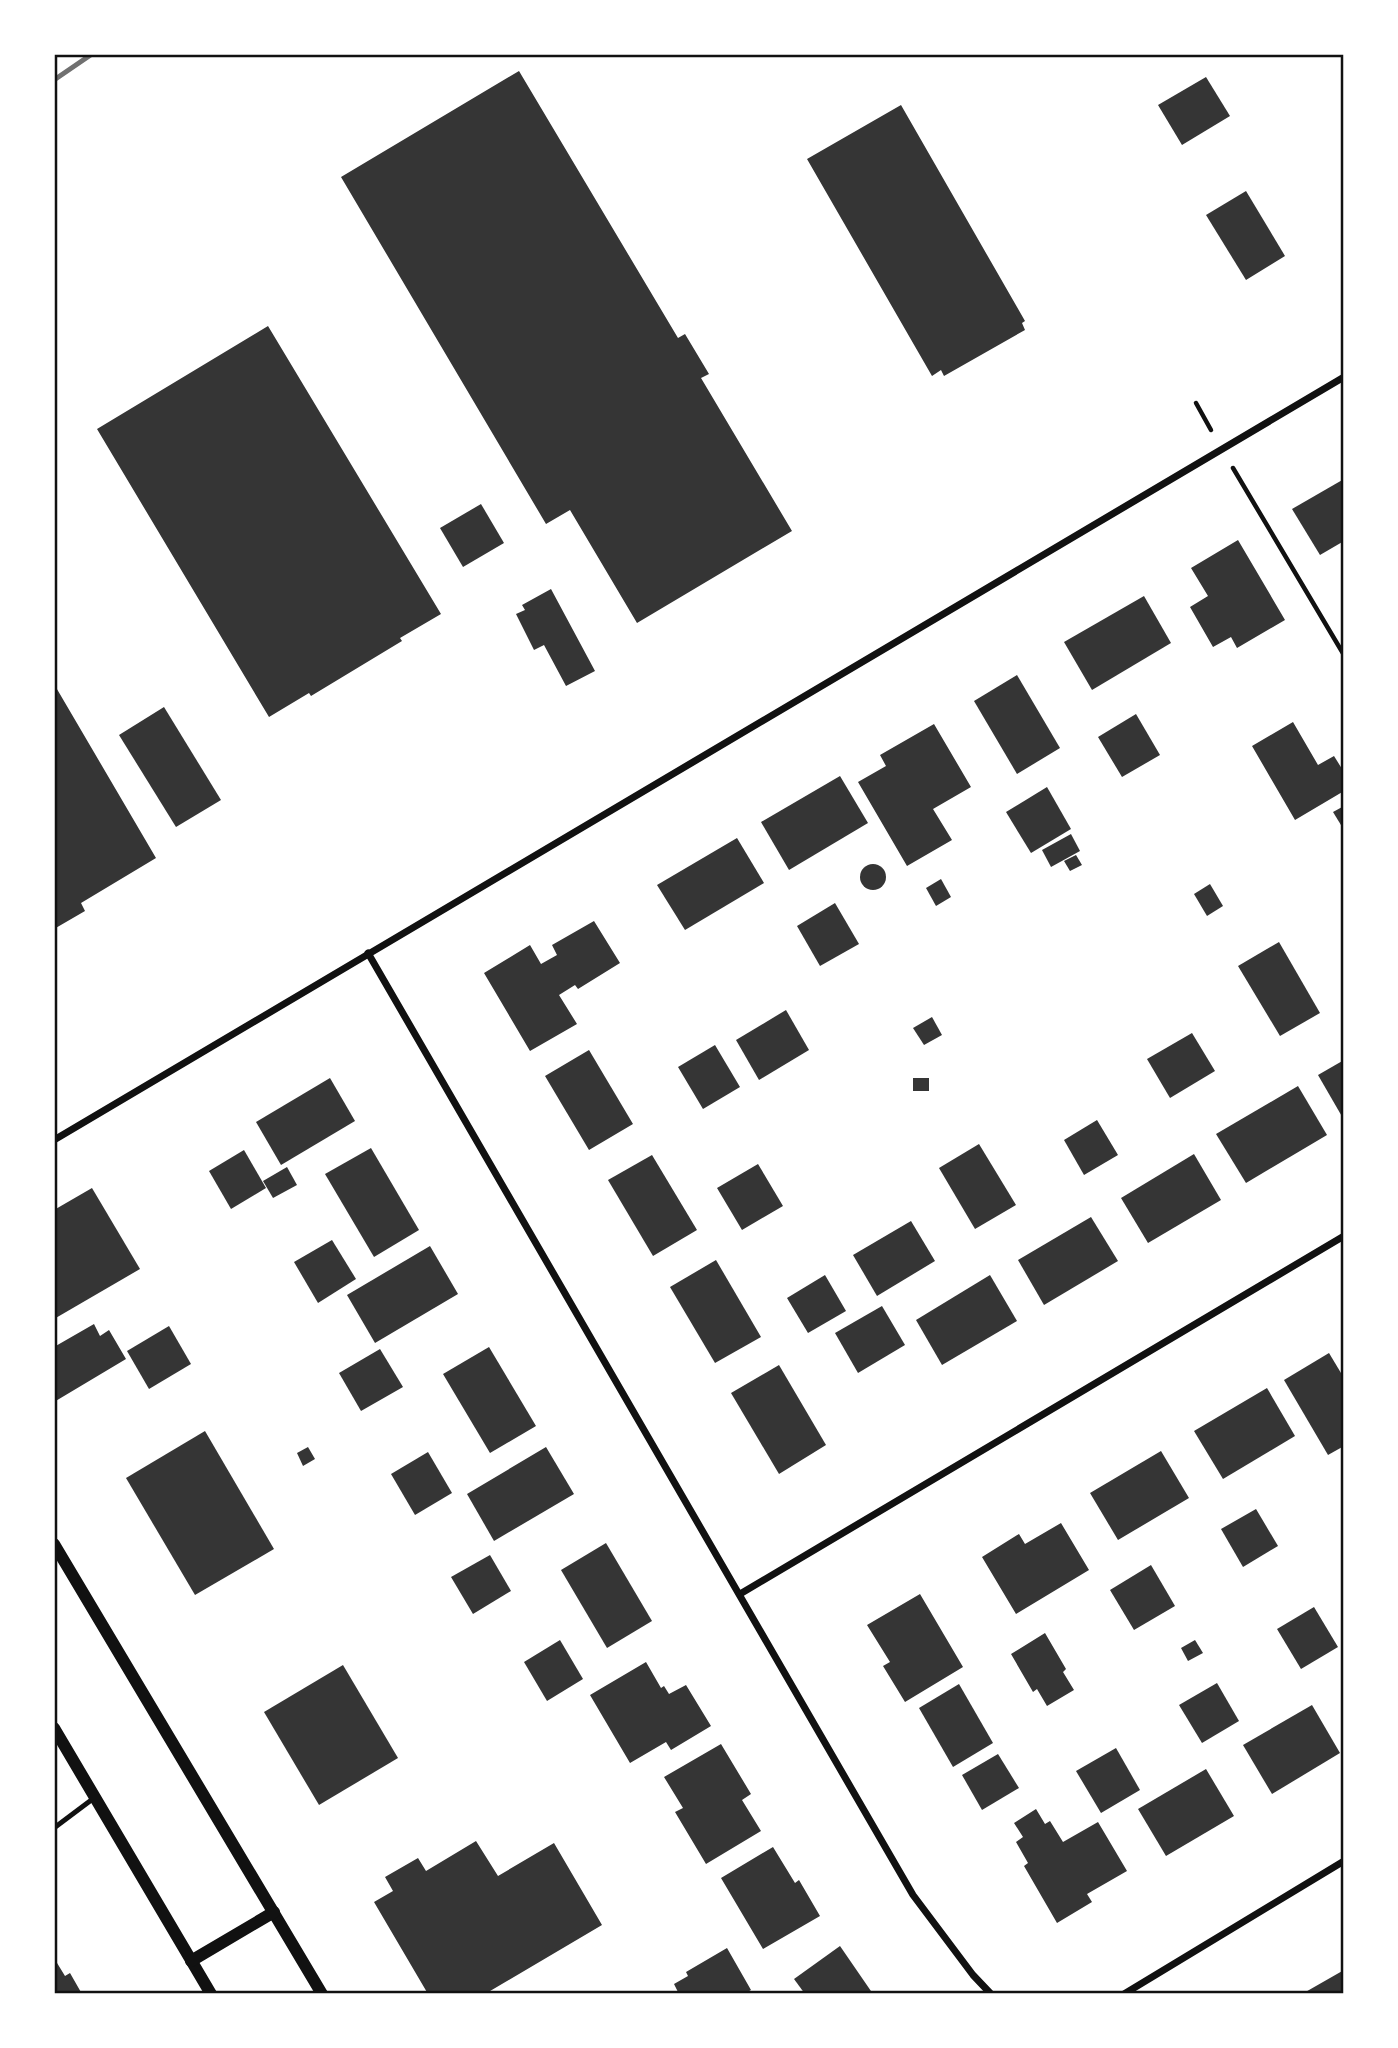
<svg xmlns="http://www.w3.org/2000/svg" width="1398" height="2048" viewBox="0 0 1398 2048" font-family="Jost,sans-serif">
  <rect width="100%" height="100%" fill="#fff"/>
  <!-- building -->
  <g fill="#353535">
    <path d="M519,71L678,338L685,334L709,374L701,378L792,531L637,623L570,510L546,524L341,177Z"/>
    <path d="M1206,77L1230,116L1182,145L1158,105Z"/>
    <path d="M901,105L1025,321L1022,323L1025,330L944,376L941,370L932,376L807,159Z"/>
    <path d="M1246,191L1285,256L1246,280L1206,215Z"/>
    <path d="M268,326L441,614L400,638L402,641L311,696L309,693L269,717L97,429Z"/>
    <path d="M1344,479V541L1320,555L1292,509Z"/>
    <path d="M481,504L504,543L463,567L440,528Z"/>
    <path d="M1238,540L1285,620L1237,648L1231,637L1213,647L1190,607L1208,596L1191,568Z"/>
    <path d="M551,589L595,671L566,686L544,645L534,650L516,614L525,610L522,605Z"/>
    <path d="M1144,596L1171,643L1092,690L1064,642Z"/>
    <path d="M1017,675L1060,748L1017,774L974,701Z"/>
    <path d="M54,684L156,858L81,903L85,911L54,929Z"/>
    <path d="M164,707L221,800L176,827L119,735Z"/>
    <path d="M1136,714L1160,755L1122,777L1098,737Z"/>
    <path d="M1293,722L1318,765L1334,756L1344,772V791L1295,820L1252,746Z"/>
    <path d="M934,724L971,787L933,809L952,840L907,866L858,782L886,766L880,755Z"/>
    <path d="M840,776L868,823L789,870L761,822Z"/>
    <path d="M1047,787L1071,829L1031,853L1006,812Z"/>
    <path d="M1344,806V830L1333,812Z"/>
    <path d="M1071,834L1080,851L1051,867L1042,850Z"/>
    <path d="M737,838L764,883L685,930L657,885Z"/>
    <path d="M1076,855L1082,865L1070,871L1064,861Z"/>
    <circle cx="873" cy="877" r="13"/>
    <path d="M941,879L951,897L936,906L926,888Z"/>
    <path d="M1210,884L1223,906L1207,916L1194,894Z"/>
    <path d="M835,903L859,944L820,966L797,926Z"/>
    <path d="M594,921L620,963L578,989L575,985L559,995L577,1024L530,1051L484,973L530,945L541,964L557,955L552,945Z"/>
    <path d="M1279,942L1320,1013L1280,1036L1238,966Z"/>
    <path d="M786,1010L809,1050L759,1080L736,1040Z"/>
    <path d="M932,1017L942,1035L924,1045L913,1028Z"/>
    <path d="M1192,1033L1215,1071L1170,1098L1147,1059Z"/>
    <path d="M715,1045L740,1087L703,1109L678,1067Z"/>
    <path d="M589,1050L633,1124L589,1150L545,1076Z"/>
    <path d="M1344,1060V1120L1318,1075Z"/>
    <path d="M330,1078L355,1121L281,1165L256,1122Z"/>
    <rect x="913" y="1078" width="16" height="13"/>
    <path d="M1298,1086L1327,1135L1246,1183L1216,1134Z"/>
    <path d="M1097,1120L1118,1155L1084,1175L1064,1140Z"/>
    <path d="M979,1144L1016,1205L975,1229L939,1168Z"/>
    <path d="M371,1148L419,1230L374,1257L325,1174Z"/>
    <path d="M244,1150L266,1188L231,1209L209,1171Z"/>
    <path d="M1194,1154L1221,1200L1148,1243L1121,1198Z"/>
    <path d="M652,1155L697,1230L653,1256L608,1180Z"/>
    <path d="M758,1164L783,1206L742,1230L717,1188Z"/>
    <path d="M287,1167L297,1185L273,1198L263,1181Z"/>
    <path d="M92,1188L140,1269L54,1319V1210Z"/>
    <path d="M1091,1217L1118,1261L1044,1305L1018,1260Z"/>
    <path d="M911,1221L935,1261L877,1296L853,1255Z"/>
    <path d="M332,1240L356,1279L318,1303L294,1262Z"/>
    <path d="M430,1246L458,1294L375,1343L347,1295Z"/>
    <path d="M716,1260L761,1337L715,1363L670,1287Z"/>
    <path d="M825,1275L846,1311L808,1333L787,1298Z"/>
    <path d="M990,1275L1017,1321L942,1365L916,1320Z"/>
    <path d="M882,1306L905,1345L858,1373L835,1333Z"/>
    <path d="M94,1324L100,1336L109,1330L126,1359L54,1402V1347Z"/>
    <path d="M169,1326L191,1364L149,1389L127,1351Z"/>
    <path d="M489,1347L536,1426L490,1453L443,1374Z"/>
    <path d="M380,1349L403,1387L361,1411L339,1373Z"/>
    <path d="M1329,1353L1344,1378V1446L1328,1455L1284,1380Z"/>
    <path d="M779,1365L826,1445L779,1474L731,1393Z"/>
    <path d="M1267,1388L1295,1436L1223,1479L1194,1431Z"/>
    <path d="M205,1431L274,1549L195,1595L126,1478Z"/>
    <path d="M308,1447L315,1459L303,1466L297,1453Z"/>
    <path d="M546,1447L574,1494L494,1541L467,1494Z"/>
    <path d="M1161,1451L1189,1498L1118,1540L1090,1493Z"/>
    <path d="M428,1452L452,1493L415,1515L391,1474Z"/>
    <path d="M1256,1509L1278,1546L1243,1567L1221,1529Z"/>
    <path d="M1061,1523L1089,1570L1016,1614L982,1557L1019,1534L1025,1544Z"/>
    <path d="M606,1543L652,1621L607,1648L561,1570Z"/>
    <path d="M490,1555L511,1591L473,1614L451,1577Z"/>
    <path d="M1151,1565L1175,1606L1134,1630L1110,1590Z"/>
    <path d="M920,1594L963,1667L905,1702L883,1666L890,1662L867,1625Z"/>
    <path d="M1314,1607L1338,1647L1301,1669L1277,1629Z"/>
    <path d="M1045,1633L1066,1669L1063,1672L1074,1690L1047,1706L1037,1689L1033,1692L1011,1654Z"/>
    <path d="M560,1640L583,1679L547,1701L524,1662Z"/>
    <path d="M1195,1640L1203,1653L1188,1661L1181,1648Z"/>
    <path d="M646,1662L661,1688L664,1686L669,1694L686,1685L711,1726L671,1750L666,1742L630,1763L590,1695Z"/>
    <path d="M343,1665L398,1758L319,1805L264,1712Z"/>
    <path d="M1217,1683L1239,1721L1202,1743L1179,1705Z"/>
    <path d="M959,1684L993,1743L953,1767L919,1708Z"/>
    <path d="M1312,1705L1340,1753L1272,1794L1243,1745Z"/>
    <path d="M721,1744L751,1794L742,1800L761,1831L706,1864L675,1812L683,1808L664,1777Z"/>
    <path d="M1116,1748L1140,1790L1101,1813L1076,1771Z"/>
    <path d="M998,1754L1019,1788L982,1810L962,1775Z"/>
    <path d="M1206,1769L1234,1816L1166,1856L1138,1809Z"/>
    <path d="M1036,1809L1045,1824L1050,1821L1063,1842L1098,1822L1127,1871L1087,1894L1092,1902L1057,1923L1024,1866L1028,1863L1016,1842L1023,1837L1014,1823Z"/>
    <path d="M476,1841L498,1876L554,1843L602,1925L485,1994H428L374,1902L393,1891L385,1877L418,1858L426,1871Z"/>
    <path d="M773,1847L795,1883L799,1880L820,1916L763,1949L721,1878Z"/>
    <path d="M840,1946L873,1994H805L794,1979Z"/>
    <path d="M727,1948L751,1990L744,1994H679L674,1984L688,1976L686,1972Z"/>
    <path d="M54,1958L65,1976L70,1973L82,1994H54Z"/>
    <path d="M1344,1970V1994H1302Z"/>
  </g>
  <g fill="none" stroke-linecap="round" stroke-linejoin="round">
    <!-- path -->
    <g stroke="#111" stroke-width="4.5">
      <path d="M1196,403L1211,430"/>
      <path d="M1233,468L1344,655"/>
    </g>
    <!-- service -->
    <path stroke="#111" stroke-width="5" d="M54,1828L94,1798"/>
    <!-- minor -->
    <g stroke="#111" stroke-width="7">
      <path d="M368,953L913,1895L973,1975L991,1994"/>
      <path d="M54,1140L1344,377"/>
      <path d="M740,1594L1344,1236"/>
      <path d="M1124,1994L1344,1861"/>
    </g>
    <!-- tertiary -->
    <g stroke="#111" stroke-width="12">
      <path d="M54,1544L322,1994"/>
      <path d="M54,1728L211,1994"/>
      <path d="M191,1961L274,1912"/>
    </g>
    <!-- rail -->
    <path stroke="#707070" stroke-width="5" d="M54,80L92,54"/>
  </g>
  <!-- border -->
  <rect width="1398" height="2048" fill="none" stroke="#ffffff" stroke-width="112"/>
  <rect x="56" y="56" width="1286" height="1936" fill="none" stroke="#111" stroke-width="2.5"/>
</svg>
